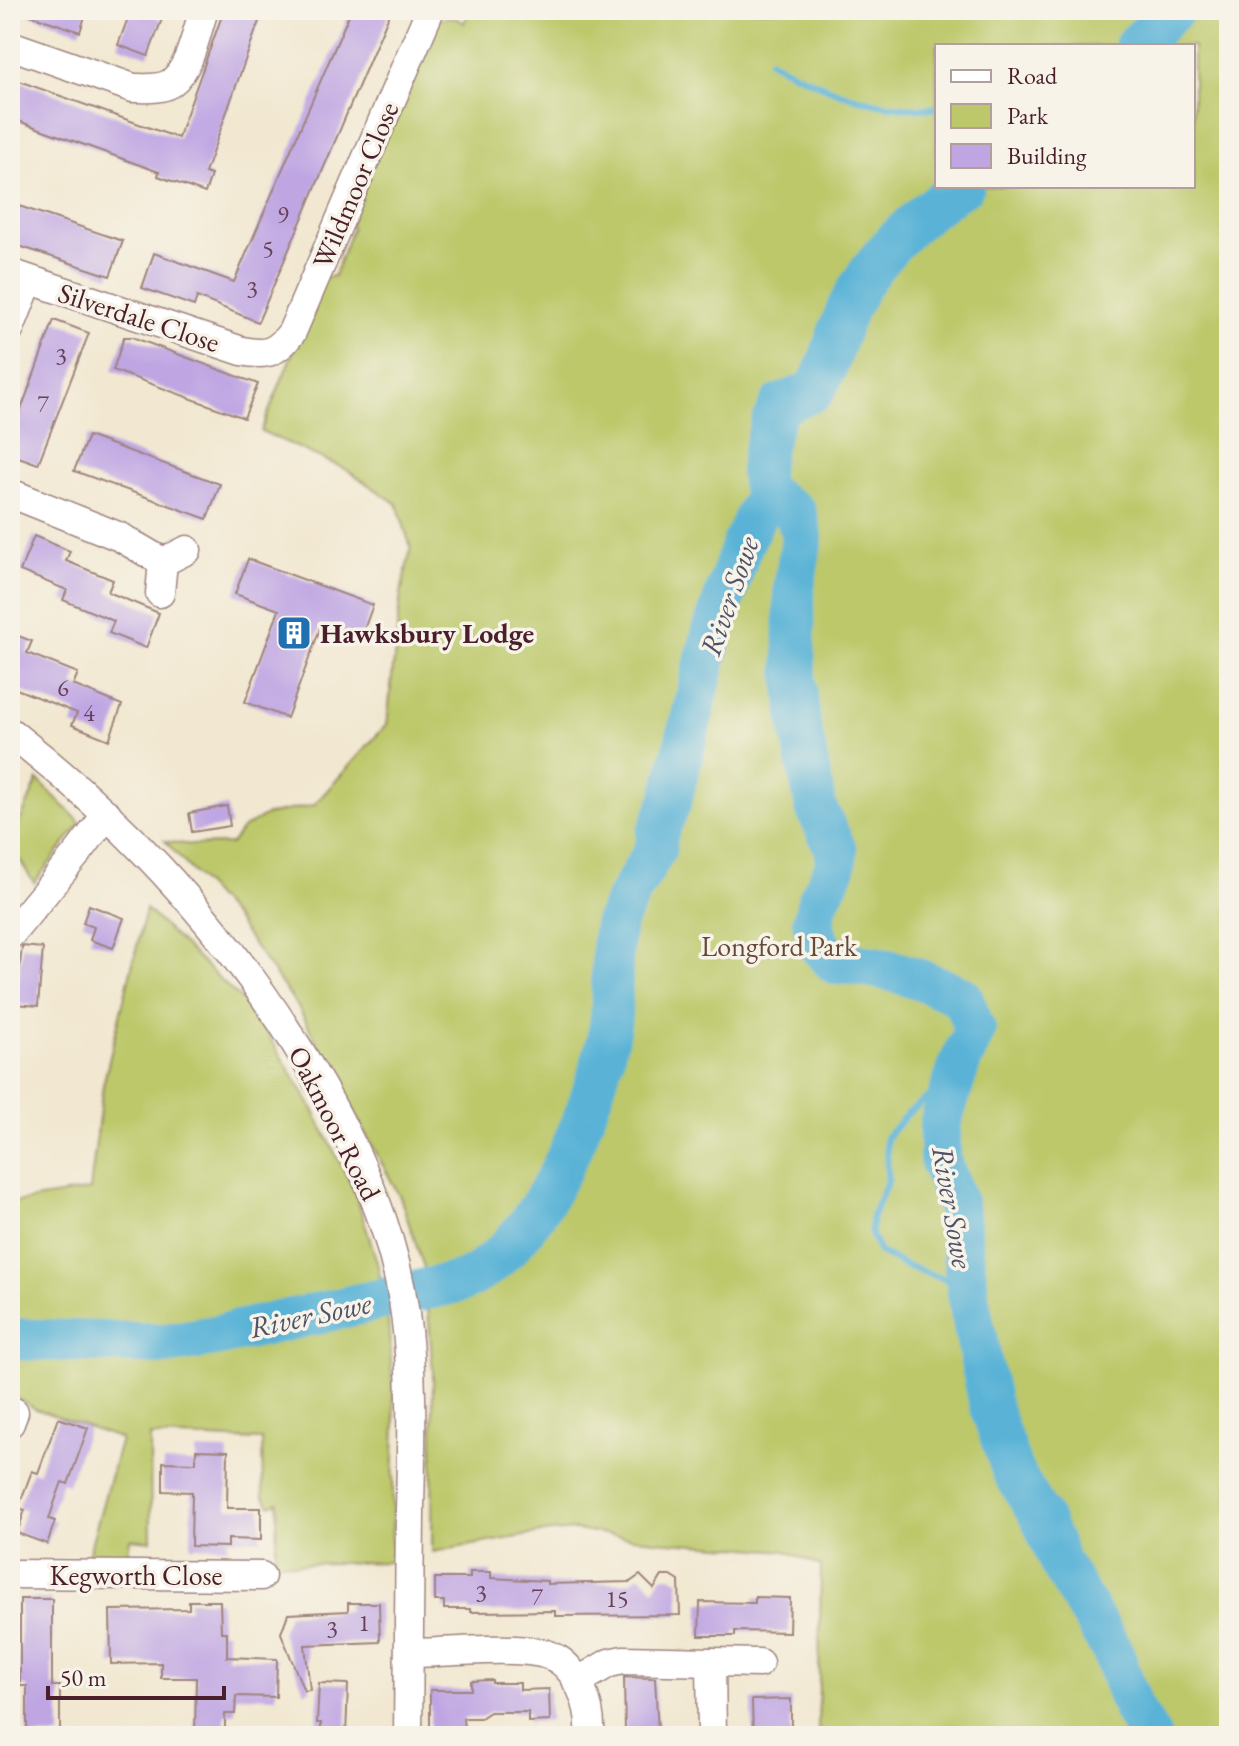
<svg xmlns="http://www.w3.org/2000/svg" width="1239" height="1746" viewBox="0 0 1239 1746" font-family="'EB Garamond',serif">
  <rect width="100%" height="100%" fill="#f7f3e8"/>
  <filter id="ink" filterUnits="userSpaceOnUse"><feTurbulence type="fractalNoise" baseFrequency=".0125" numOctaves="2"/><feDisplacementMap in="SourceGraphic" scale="16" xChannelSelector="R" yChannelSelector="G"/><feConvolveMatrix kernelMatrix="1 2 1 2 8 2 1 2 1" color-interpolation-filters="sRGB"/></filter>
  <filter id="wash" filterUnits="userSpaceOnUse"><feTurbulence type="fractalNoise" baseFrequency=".006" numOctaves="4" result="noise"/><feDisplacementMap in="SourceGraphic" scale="32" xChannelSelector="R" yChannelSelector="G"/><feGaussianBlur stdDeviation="1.8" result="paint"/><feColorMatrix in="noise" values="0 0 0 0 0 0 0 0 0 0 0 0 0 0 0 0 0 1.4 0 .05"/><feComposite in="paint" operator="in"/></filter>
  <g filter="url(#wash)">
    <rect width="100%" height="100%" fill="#f2e8d1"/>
    <!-- green -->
    <g fill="#bcc869" stroke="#83744a" stroke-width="2" fill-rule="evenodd">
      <path d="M470,10H1229V1736H818L821,1566L786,1551L655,1541L575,1530L541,1533L432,1552L433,1372L425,1271L400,1197L298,1007L235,919L165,841L192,845L231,844L242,829L266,815L314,805L387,724L401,593L411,548L397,504L345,469L261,431L323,278L334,276L352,228L348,221L433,23C444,17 452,14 464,23ZM937,46H1193V186H937Z"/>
      <path d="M38,780L81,823L34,883L10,844Z"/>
      <path d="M146,909L254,1012L309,1102L355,1192L377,1262L388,1319L395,1419L391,1562L296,1564L275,1561L278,1502L270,1505L263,1496L262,1440L150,1436L151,1541L130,1539L127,1559H87L121,1439L36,1409L10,1394V1203L90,1190L103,1085Z"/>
    </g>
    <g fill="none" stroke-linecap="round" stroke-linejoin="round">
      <!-- stream -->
      <g stroke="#5ab3d7" stroke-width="7">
        <path d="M770,61C822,88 877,112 937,108"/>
        <path d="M956,1075L907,1114L886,1138L888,1180L872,1217L871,1233L879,1252L904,1265L947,1280L969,1301"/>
      </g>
      <!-- river -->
      <g stroke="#5ab3d7" stroke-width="42">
        <path d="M1135,46L1174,10"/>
        <path d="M963,186C913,217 863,266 842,322C833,346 828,369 814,391L780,405C771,423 753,473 765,490C772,500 787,506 796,513L802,537L794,588L795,678L800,724L816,808L837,852L835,868L818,901L813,921L819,946L835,963C885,965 916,977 962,997L975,1030L960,1063L940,1124V1159L957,1205L969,1301L990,1406L1012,1470L1042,1520L1060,1563L1112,1650L1133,1709L1150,1736"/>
        <path d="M10,1339L166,1344L215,1336L463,1281C541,1247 596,1105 610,1025C615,996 608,947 616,922C626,895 644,872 656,847L657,834L671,801L712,634L741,548L766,492"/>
      </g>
    </g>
    <g id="blocks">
      <!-- building -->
      <g fill="#bfa6e3">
        <path d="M25,10H87L80,32L25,13Z"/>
        <path d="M131,10L162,19L148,56L118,45Z"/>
        <path d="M224,10H263L205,173L211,175L205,193L158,176L159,172L10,118V107L19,81L178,138Z"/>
        <path d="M351,10H391L258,322L197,297L194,306L142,288L154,253L234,282Z"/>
        <path d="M10,203L123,241L110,276L10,243Z"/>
        <path d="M54,320L89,333L38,464L10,454V432L16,414L19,415Z"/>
        <path d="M124,337H132L258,384L244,418L113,370Z"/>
        <path d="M88,436L220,484L207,519L74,471Z"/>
        <path d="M34,536L70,551L66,561L113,580L108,592L159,613L146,648L109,633L114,621L63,600L67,590L20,571Z"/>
        <path d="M248,559L373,605L360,640L321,626L287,718L245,702L279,610L235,594Z"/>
        <path d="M10,633L32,641L27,653L78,673L73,685L122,705L109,740L72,725L77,713L14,688L10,693Z"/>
        <path d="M227,806L230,826L192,832L189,813Z"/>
        <path d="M89,905L124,918L113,948L90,940L94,927L83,923Z"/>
        <path d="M22,946L43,948L38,1006L16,1004Z"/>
        <path d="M58,1418L88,1428L68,1484L62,1482L55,1501L49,1519L55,1521L47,1544L17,1533L25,1510L18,1508L32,1471L38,1473Z"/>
        <path d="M196,1450L228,1451L227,1508H261V1540L228,1539V1547L191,1546L192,1492L163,1491V1462L196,1463Z"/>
        <path d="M470,1572H491V1578L547,1581V1584L630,1582L640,1575L654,1589L662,1576H671L679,1581L680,1615L555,1616V1611L470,1612V1609H444V1601H435V1578H470Z"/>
        <path d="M755,1597L790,1598L789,1632L735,1631V1636H699L700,1602L755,1603Z"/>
        <path d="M20,1599H52V1686H60V1736H27V1686H20Z"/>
        <path d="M189,1601H220L221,1632H227V1657L277,1659L276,1697L236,1696L235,1714H225V1736H195L196,1678H161V1663L111,1664L110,1610L189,1609Z"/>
        <path d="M348,1603H379L380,1642L305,1645L310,1690L304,1691L281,1633L288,1614L348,1611Z"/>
        <path d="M624,1677L655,1678L658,1732L625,1733Z"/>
        <path d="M492,1680V1683H520V1690L549,1689L550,1721L528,1722V1712H490L481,1718H463L464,1732H430V1690H471V1681Z"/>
        <path d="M319,1683L348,1684L346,1736H321V1723H317Z"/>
        <path d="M791,1699V1736H753L752,1700Z"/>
      </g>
    </g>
  </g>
  <g filter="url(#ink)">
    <use href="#blocks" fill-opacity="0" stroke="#9e847e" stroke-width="2"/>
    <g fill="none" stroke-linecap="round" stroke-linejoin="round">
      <defs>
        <g id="minor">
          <path d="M10,45L133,88C145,88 162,90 172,82C191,67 196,32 204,10"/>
          <path d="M10,273L242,351C266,356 277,353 292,332L430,10"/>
          <path d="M10,328L29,280"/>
          <path d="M10,493L120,537L163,562"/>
          <path d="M160,593L163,562L187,550"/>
          <path d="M10,732C136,830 243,949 322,1088C361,1158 394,1233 405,1314C414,1379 411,1446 410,1513C409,1587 409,1662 408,1736"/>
          <path d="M10,935L80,850L107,814"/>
          <path d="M10,1423L14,1412"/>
          <path d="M10,1574L261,1576"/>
          <path d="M409,1653C446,1653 513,1645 546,1654C578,1663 592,1708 590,1736"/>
          <path d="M711,1662L712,1736"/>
          <path d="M577,1682L609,1663L623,1660L759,1663"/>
        </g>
      </defs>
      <!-- minor casing -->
      <use href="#minor" stroke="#9e847e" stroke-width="31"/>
      <!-- minor -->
      <use href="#minor" stroke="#fff" stroke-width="28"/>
    </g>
  </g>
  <!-- icons -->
  <defs>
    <symbol id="building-square" viewBox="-11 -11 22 22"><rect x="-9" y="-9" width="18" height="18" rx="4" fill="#1f6fb2" stroke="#f7f3e8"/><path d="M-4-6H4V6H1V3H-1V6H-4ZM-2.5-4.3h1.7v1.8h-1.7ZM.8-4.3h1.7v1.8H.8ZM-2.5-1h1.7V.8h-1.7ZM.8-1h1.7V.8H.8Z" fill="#fff"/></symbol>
  </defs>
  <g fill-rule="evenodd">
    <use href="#building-square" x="274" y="613" width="40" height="40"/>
  </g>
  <g text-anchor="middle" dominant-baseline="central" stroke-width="7" stroke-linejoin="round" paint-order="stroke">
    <!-- number labels -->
    <g font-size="24" fill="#674159">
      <text x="283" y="214">9</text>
      <text x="268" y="248">5</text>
      <text x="252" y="288">3</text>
      <text x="61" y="355">3</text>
      <text x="43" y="403">7</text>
      <text x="63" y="687">6</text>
      <text x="89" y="712">4</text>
      <text x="481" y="1592">3</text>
      <text x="537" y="1596">7</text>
      <text x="617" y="1598">15</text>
      <text x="364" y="1622">1</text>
      <text x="332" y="1628">3</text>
    </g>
    <!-- street labels -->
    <g font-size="28" fill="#4a1f2b" stroke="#f7f3e8">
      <text transform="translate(355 185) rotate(-67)">Wildmoor Close</text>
      <text transform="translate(139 317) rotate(18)">Silverdale Close</text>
      <text transform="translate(335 1123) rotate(63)">Oakmoor Road</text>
      <text x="136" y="1575">Kegworth Close</text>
    </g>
    <!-- poi labels -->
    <g font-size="28" font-weight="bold" fill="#4a1f2b" stroke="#f7f3e8" text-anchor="start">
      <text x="320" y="633">Hawksbury Lodge</text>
    </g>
    <!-- park labels -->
    <g font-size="28" fill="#66493a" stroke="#f7f3e8">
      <text x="779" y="946">Longford Park</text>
    </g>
    <!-- water labels -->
    <g font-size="30" font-style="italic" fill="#505367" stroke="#f7f3e8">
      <text transform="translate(729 596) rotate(-71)">River Sowe</text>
      <text transform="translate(953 1207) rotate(80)">River Sowe</text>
      <text transform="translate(310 1315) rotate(-12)">River Sowe</text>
    </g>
  </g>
  <!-- margin -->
  <rect width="1239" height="1746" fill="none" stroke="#f7f3e8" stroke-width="40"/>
  <!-- legend -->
  <rect x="935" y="44" width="260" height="144" fill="#f7f3e8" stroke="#b29e9c" stroke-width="2"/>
  <rect x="951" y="70" width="40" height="12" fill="#ffffff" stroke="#b29e9c" stroke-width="2"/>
  <text x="1007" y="84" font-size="24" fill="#4a1f2b">Road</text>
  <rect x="951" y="104" width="40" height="24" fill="#bcc869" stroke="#b29e9c" stroke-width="2"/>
  <text x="1007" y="124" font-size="24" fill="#4a1f2b">Park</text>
  <rect x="951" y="144" width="40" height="24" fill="#bfa6e3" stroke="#b29e9c" stroke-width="2"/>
  <text x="1007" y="164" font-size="24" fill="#4a1f2b">Building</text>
  <!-- scale -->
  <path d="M48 1686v12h176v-12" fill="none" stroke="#4a1f2b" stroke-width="4"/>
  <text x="60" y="1686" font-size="24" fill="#4a1f2b" stroke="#f7f3e8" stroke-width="6" paint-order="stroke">50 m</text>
</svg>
